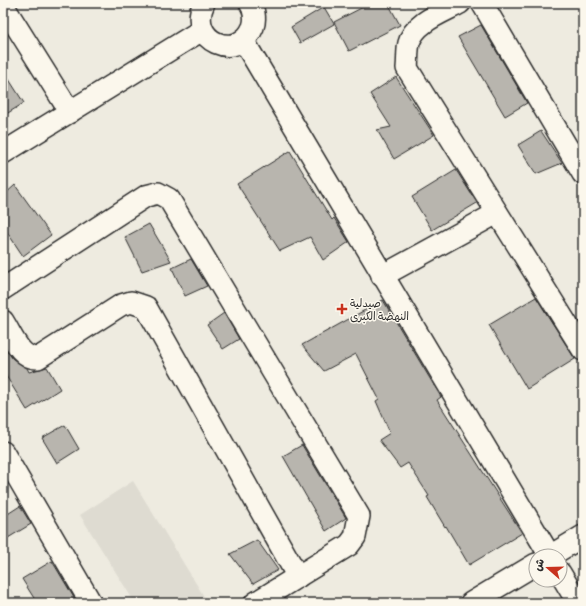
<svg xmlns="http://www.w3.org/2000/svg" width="586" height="606" viewBox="0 0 586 606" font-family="Pangolin,'Playpen Sans Arabic',sans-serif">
  <rect width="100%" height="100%" fill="#eeebe0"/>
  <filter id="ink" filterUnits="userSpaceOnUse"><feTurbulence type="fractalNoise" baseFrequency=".025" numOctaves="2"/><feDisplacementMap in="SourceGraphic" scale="8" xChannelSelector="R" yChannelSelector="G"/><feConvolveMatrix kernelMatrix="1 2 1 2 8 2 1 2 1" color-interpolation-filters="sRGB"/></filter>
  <g filter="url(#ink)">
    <!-- built -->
    <path fill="#dedbd1" d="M133,481L208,603H135L80,515Z"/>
    <!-- building -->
    <g fill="#b8b5ae" stroke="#2b2b2b">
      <path d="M371,3H388L400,25L349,51L334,22Z"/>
      <path d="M324,7L334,24L300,43L291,27Z"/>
      <path d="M481,25L527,103L505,116L458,37Z"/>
      <path d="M3,70L24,103L3,116Z"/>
      <path d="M396,77L434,135L394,159L377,130L391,127L370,94Z"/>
      <path d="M541,131L562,163L536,174L518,145Z"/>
      <path d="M290,151L332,220L334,218L349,242L323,260L310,237L280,251L237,184Z"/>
      <path d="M456,170L477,203L432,230L412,197Z"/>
      <path d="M15,185L51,235L23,256L3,226V196Z"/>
      <path d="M149,224L171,261L142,271L125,237Z"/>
      <path d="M191,259L207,286L185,296L172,268Z"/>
      <path d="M536,297L575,359L527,389L489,325Z"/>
      <path d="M383,300L441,397L437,400L522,533L469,565L446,526L445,527L427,497L429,496L408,463L400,468L379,440L390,433L376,401L379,399L356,354L324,371L302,345Z"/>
      <path d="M224,313L239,339L223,349L207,325Z"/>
      <path d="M7,351L13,359L27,368L29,372L47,367L60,389L27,410L3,371V353Z"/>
      <path d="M65,425L79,449L57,463L42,438Z"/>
      <path d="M302,445L346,518L326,531L283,456Z"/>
      <path d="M20,506L31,524L3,541V517Z"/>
      <path d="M257,540L278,570L253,584L230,554Z"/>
      <path d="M52,561L70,591L77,603H37L22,579Z"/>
    </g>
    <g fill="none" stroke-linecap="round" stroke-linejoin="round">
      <defs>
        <g id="street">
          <path d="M204,3C186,41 238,63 253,27C256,19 254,9 250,3"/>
          <path d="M460,3C444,12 414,22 409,43C407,51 408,60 407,68L583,350"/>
          <path d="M482,3L583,174"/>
          <path d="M3,5L70,112"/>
          <path d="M243,40L550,556"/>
          <path d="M3,153L202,30"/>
          <path d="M382,276L497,213"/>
          <path d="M3,289L146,196L158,193L169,199L359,516L355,537L349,545L255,603"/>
          <path d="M3,321C12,335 20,359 38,358L121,305L131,302L146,307L298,577"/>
          <path d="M3,452L91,603"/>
          <path d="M550,556L583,536"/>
          <path d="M560,573L578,603"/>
          <path d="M471,603L536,564"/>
        </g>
      </defs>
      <!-- street casing -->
      <use href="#street" stroke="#2b2b2b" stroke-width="24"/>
      <!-- street -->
      <use href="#street" stroke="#fbf7ec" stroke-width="21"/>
    </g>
  </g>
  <!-- markers -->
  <path fill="#c8321e" stroke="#fbf7ec" stroke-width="1.5" d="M340 303h4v4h4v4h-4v4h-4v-4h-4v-4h4z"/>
  <g text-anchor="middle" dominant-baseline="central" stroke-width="3" stroke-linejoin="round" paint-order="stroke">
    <!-- poi labels -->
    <g font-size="11" fill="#2b2b2b" stroke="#fbf7ec" text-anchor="start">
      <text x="350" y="303">صيدلية<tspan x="350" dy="13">النهضة الكبرى</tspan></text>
    </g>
  </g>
  <!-- margin -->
  <rect width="586" height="606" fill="none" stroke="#fbf7ec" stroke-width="16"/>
  <rect x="8" y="8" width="570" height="590" fill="none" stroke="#2b2b2b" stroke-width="1.5" filter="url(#ink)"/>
  <!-- north arrow -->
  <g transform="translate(548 568) rotate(290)"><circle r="19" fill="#fbf7ec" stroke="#a8a59f"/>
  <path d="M0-3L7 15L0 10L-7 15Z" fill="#c8321e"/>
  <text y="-6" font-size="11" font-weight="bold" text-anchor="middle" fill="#2b2b2b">ش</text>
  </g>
</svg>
